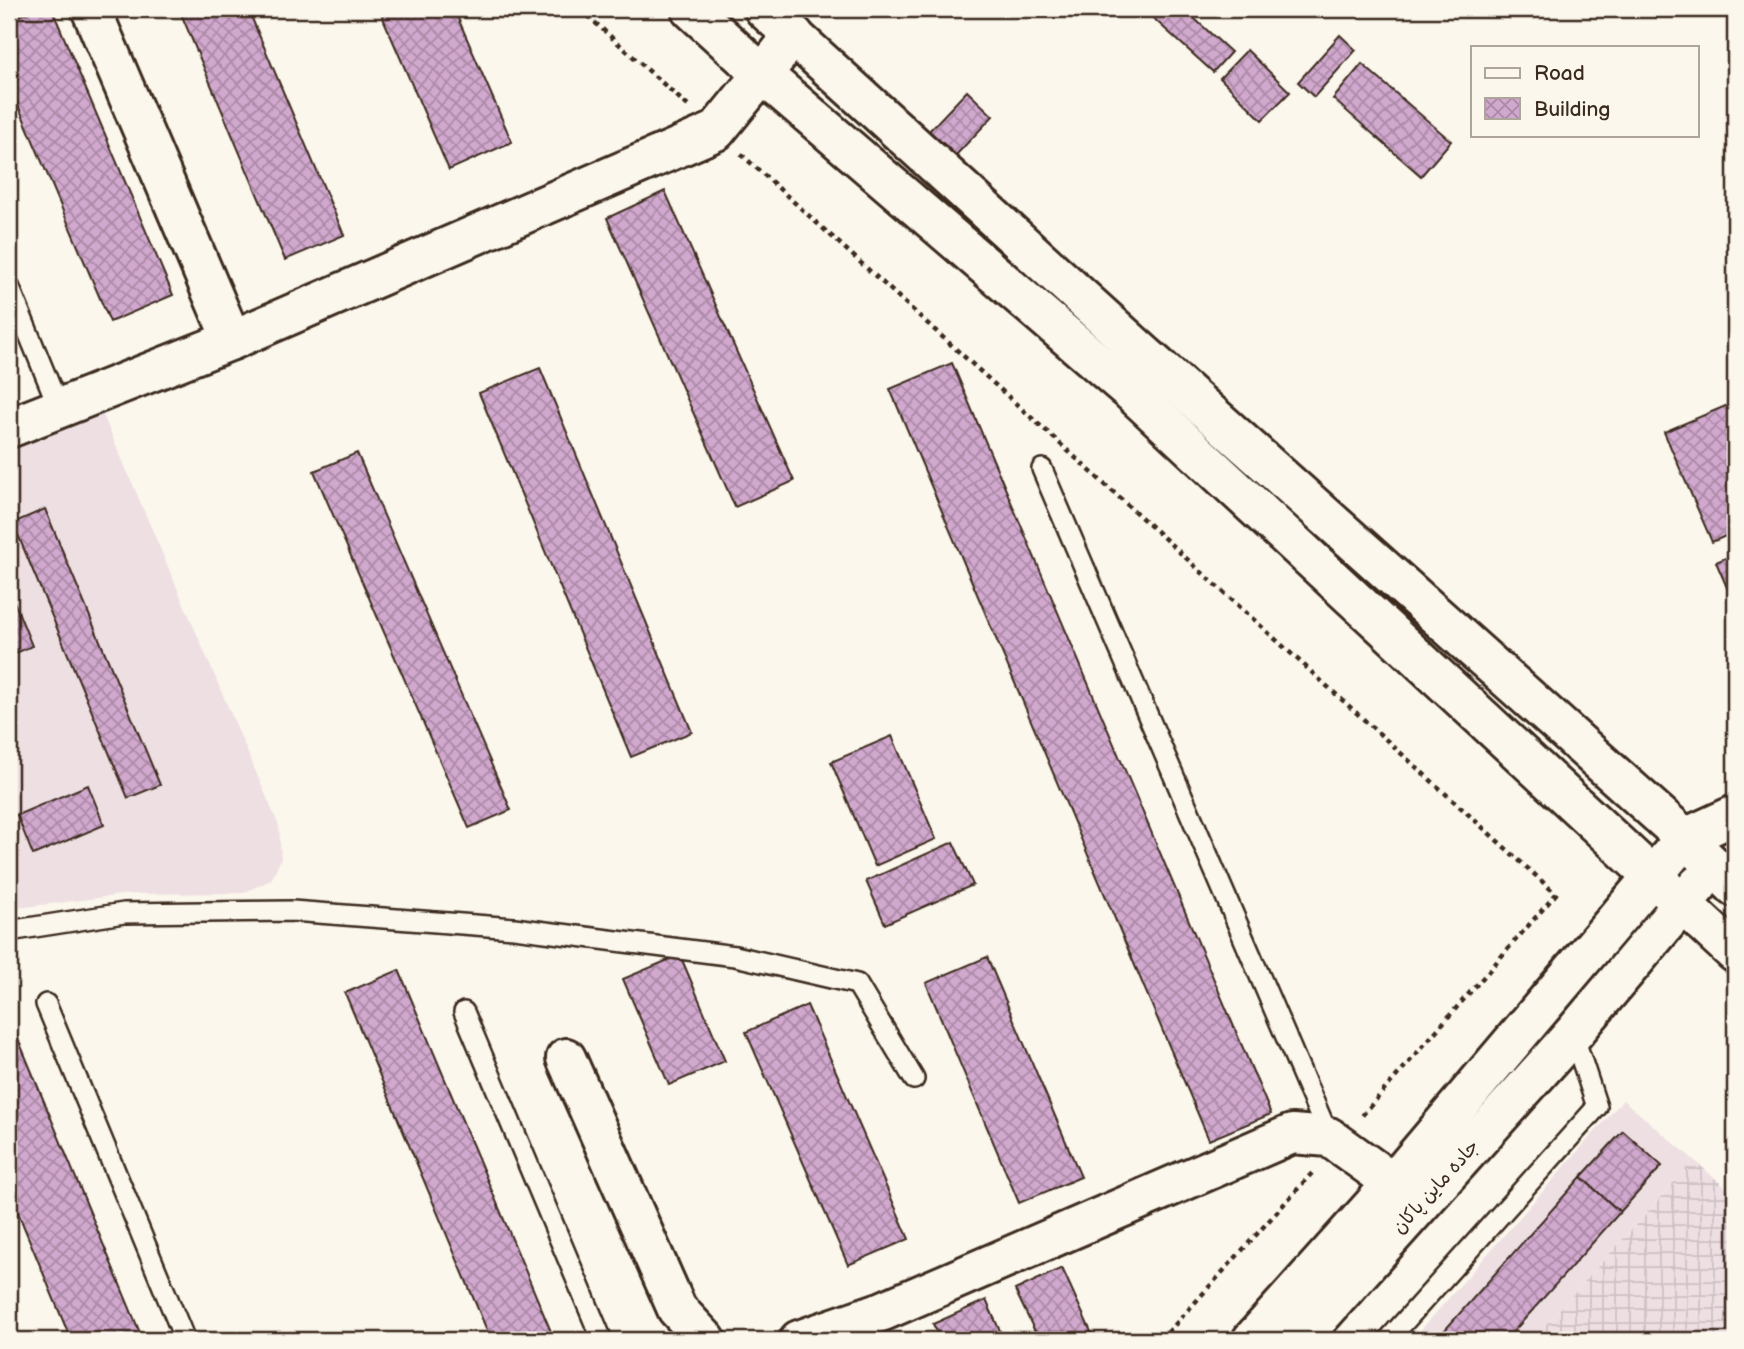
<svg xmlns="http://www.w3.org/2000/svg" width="1744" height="1349" viewBox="0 0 1744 1349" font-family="'Balsamiq Sans','Playpen Sans Arabic',sans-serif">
  <defs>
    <pattern id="industrial-grid" width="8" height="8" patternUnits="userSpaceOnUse" patternTransform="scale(1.75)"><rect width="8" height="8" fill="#eedfe3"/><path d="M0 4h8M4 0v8" fill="none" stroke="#cdc0c2"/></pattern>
    <pattern id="building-cross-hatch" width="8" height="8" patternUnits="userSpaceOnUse" patternTransform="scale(1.75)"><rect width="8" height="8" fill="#d1a8ce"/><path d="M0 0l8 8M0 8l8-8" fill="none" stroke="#ab89a7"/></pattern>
  </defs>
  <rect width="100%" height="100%" fill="#fbf7ec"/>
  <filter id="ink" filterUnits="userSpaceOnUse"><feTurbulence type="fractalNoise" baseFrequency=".0143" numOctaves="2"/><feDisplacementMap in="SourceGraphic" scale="14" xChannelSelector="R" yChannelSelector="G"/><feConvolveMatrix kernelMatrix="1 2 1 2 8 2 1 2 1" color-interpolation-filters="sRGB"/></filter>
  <g filter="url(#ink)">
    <!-- built -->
    <g fill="#eedfe3">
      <path d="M100,408L279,826L281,859L271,880L243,893L129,894L9,909V445Z"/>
      <path d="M1623,1100L1694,1160L1532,1340H1412Z"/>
    </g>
    <!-- industrial -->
    <path fill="url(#industrial-grid)" d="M1694,1160L1735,1196V1340H1532Z"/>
    <!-- building -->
    <g fill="url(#building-cross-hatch)" stroke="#3b2a1e" stroke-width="2">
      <path d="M36,9H52L173,295L110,322L9,84V20Z"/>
      <path d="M179,9H248L344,235L285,260Z"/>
      <path d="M379,9H454L512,142L449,170Z"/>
      <path d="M1143,9H1184L1231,52L1213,72Z"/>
      <path d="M1340,35L1356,50L1314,97L1298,82Z"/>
      <path d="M1247,50L1290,92L1262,120L1220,78Z"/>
      <path d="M1362,64L1451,141L1421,176L1333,99Z"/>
      <path d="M967,91L993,116L955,156L929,131Z"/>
      <path d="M665,191L794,481L735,507L607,218Z"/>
      <path d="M952,363L1271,1114L1209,1140L890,389Z"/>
      <path d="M540,368L692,732L631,757L479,393Z"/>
      <path d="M1735,402V532L1712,542L1664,432Z"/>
      <path d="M357,453L511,810L469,828L314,471Z"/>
      <path d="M45,509L160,785L128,798L13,523Z"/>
      <path d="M1735,554V606L1716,562Z"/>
      <path d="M9,589L32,646L9,656Z"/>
      <path d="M892,736L936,839L875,866L831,762Z"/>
      <path d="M88,785L104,825L33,855L17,815Z"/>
      <path d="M953,842L973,885L885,924L866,881Z"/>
      <path d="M680,955L725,1061L669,1085L623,979Z"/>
      <path d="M987,957L1081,1177L1019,1203L926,983Z"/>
      <path d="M399,970L552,1334L537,1340H491L345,993Z"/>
      <path d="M807,1005L909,1239L848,1265L746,1032Z"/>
      <path d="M9,1017L143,1340H71L9,1191Z"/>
      <path d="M1623,1131L1662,1166L1620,1212L1581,1177Z"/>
      <path d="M1581,1177L1620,1212L1506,1340H1436Z"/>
      <path d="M1062,1268L1092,1334L1080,1340H1039L1015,1290Z"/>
      <path d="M986,1300L1004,1340H941L933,1324Z"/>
    </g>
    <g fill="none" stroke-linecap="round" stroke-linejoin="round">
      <defs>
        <g id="service">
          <path d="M9,286L59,408"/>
          <path d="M1042,469L1329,1137"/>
          <path d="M9,931L124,913L292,911L514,928L735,956L857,984L914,1079"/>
          <path d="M46,1004L185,1340"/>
          <path d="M464,1012L602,1340"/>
          <path d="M1388,1340L1597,1107L1573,1034"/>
        </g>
        <g id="minor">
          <path d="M91,9L232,340"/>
          <path d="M9,428L232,340L716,131L794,35"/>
          <path d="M566,1058L677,1309L706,1340"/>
          <path d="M799,1340L883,1311L1292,1134L1329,1137L1393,1183"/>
        </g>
        <g id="secondary">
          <path d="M691,9L762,74L1128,389L1735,953"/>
          <path d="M764,9L1136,347L1685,838L1735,887"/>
          <path d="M1252,1340L1393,1183L1685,838L1735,815"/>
          <path d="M1299,1340L1573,1034L1699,884"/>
        </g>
      </defs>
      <!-- service casing -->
      <use href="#service" stroke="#3b2a1e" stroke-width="24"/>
      <!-- minor casing -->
      <use href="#minor" stroke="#3b2a1e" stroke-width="44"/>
      <!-- secondary casing -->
      <use href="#secondary" stroke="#3b2a1e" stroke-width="44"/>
      <!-- path -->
      <g stroke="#3b2a1e" stroke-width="4.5" stroke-dasharray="5 5" stroke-linecap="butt">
        <path d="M580,9L688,106"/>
        <path d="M741,154L1556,894L1360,1118"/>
        <path d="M1161,1340L1313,1172"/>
      </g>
      <!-- service -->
      <use href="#service" stroke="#fbf7ec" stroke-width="19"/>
      <!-- minor -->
      <use href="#minor" stroke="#fbf7ec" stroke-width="38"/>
      <!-- secondary -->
      <use href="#secondary" stroke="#fbf7ec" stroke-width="38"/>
    </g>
  </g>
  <g text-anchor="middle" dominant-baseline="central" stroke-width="7" stroke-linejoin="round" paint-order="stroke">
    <!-- street labels -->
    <g font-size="19" fill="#3b2a1e" stroke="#fbf7ec">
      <text transform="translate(1436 1187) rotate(-48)">جاده ماین پاکان</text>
    </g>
  </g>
  <!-- margin -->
  <rect width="1744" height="1349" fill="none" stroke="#fbf7ec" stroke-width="35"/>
  <rect x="18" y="18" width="1709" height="1314" fill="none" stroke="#3b2a1e" stroke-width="2.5" filter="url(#ink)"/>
  <!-- legend -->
  <rect x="1471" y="46" width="228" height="91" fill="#fbf7ec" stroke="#aea59a" stroke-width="2"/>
  <rect x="1485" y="68" width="35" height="10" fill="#fbf7ec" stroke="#aea59a" stroke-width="2"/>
  <text x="1534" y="80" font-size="21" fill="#3b2a1e">Road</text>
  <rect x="1485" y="98" width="35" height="21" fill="url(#building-cross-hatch)" stroke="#aea59a" stroke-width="2"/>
  <text x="1534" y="116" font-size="21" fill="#3b2a1e">Building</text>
</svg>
